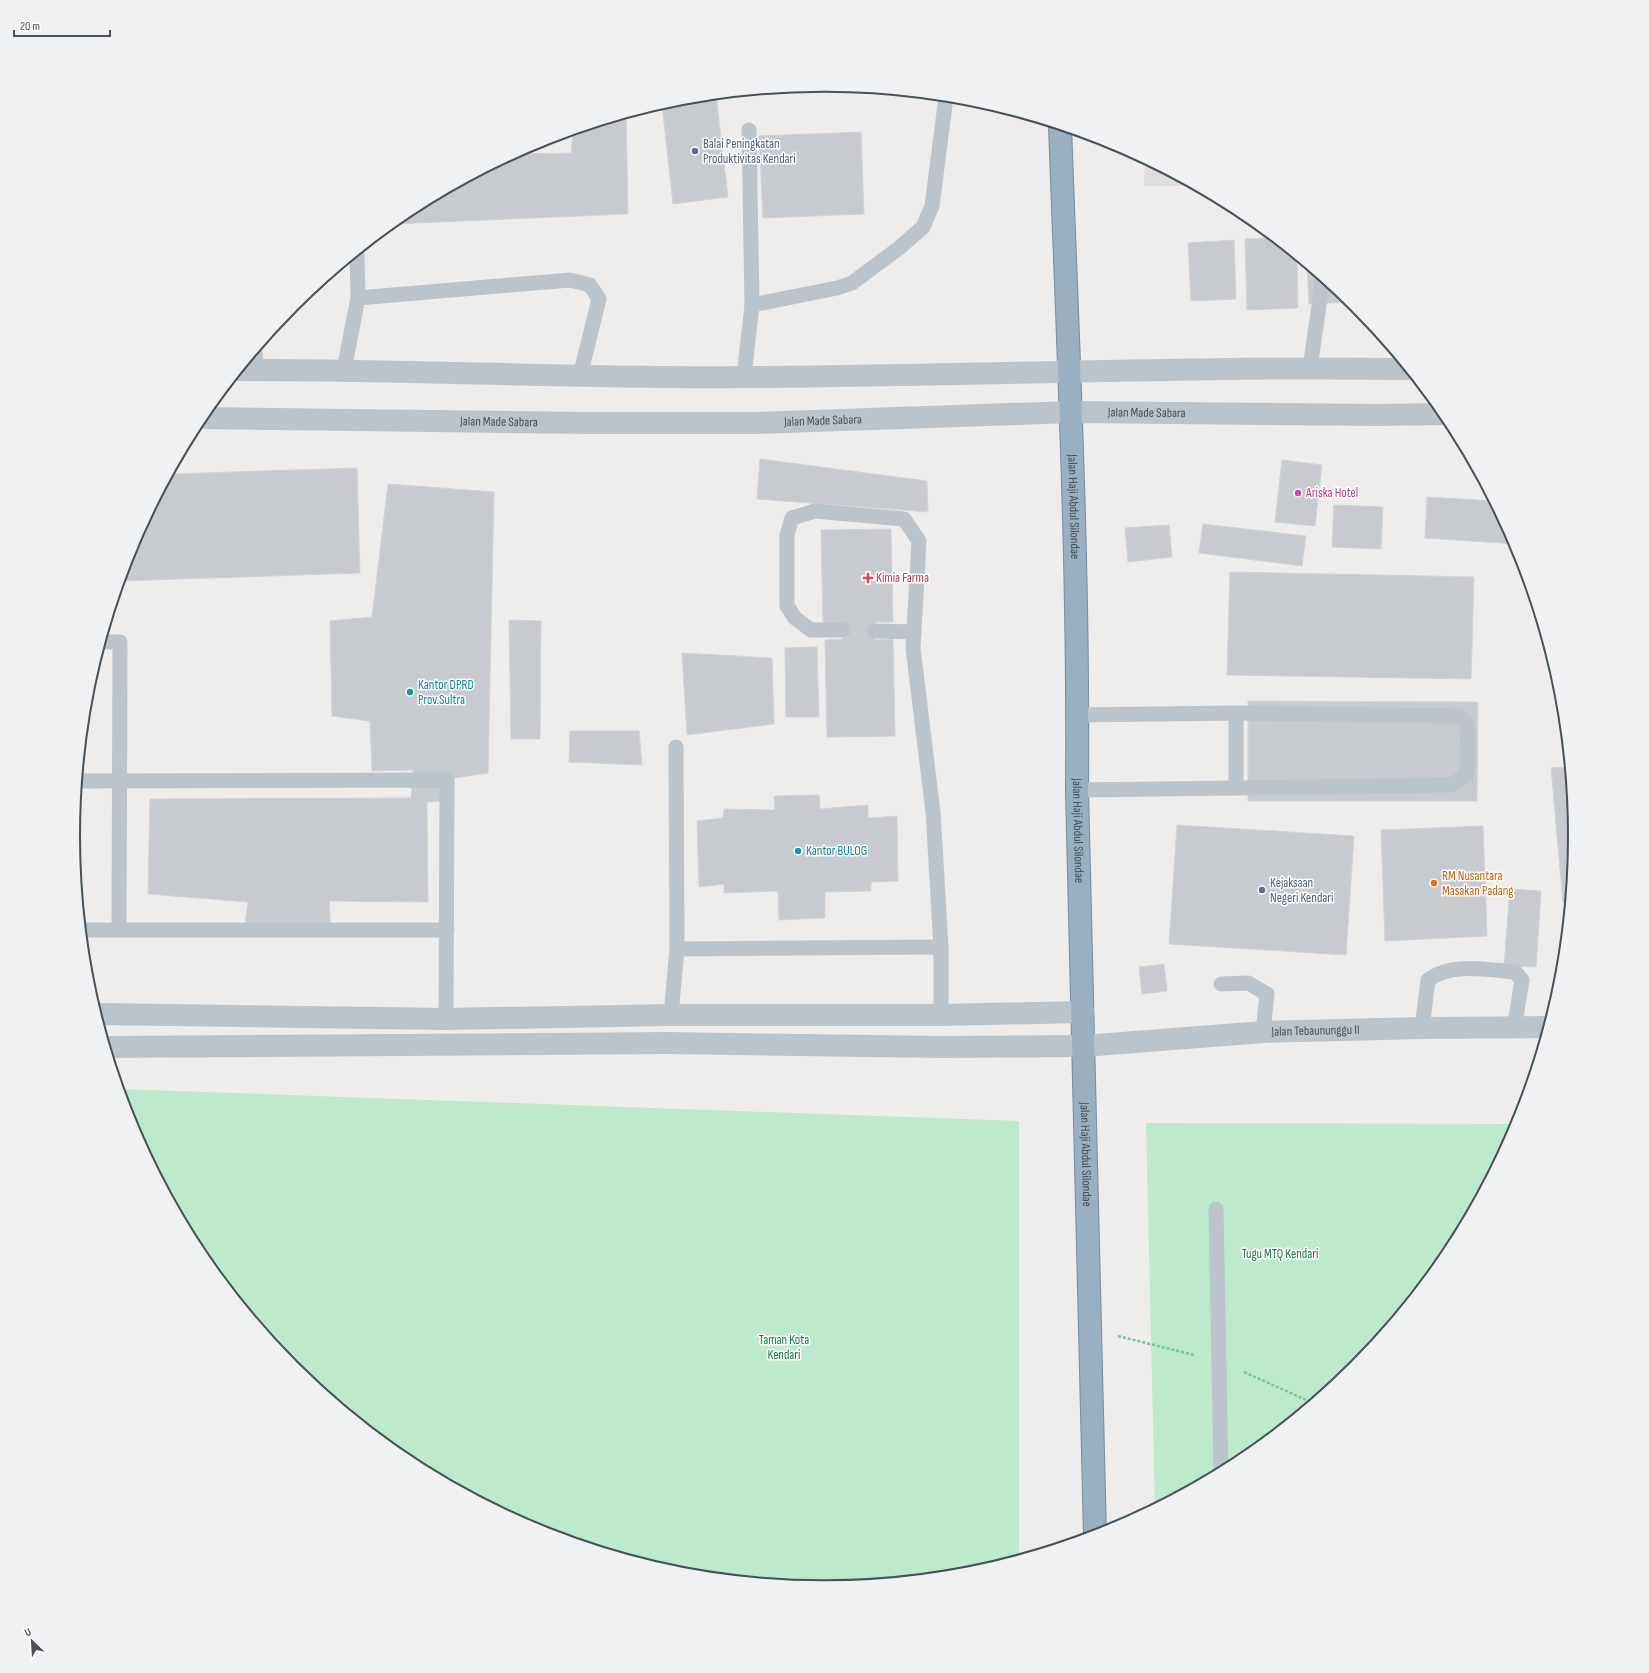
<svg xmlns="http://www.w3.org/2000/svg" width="1649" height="1673" viewBox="0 0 1649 1673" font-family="'Sofia Sans Condensed',sans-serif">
  <rect width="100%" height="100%" fill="#efecec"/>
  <!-- education -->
  <path fill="#e0dddd" d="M1145,160L1195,186H1144Z"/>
  <!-- green -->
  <g fill="#bdeacc">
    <path d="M120,1089L1019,1121V1559L971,1574L824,1588L678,1574L537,1531L407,1461L293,1368L200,1254L130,1124Z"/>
    <path d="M1146,1123L1519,1124L1449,1254L1356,1368L1242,1461L1155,1508Z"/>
  </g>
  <!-- building -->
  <g fill="#c7cacf" stroke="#d1d3d8">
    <path d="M716,96L728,197L673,204L662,104L678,99Z"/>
    <path d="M626,115L628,214L392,224L407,212L514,154L571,153L573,131Z"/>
    <path d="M861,132L864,214L763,218L759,136Z"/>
    <path d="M1274,238L1297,257L1298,308L1247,310L1245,239Z"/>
    <path d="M1234,240L1236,299L1191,301L1188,243Z"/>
    <path d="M1307,265L1352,302L1309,304Z"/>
    <path d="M760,459L927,481L928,512L757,499Z"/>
    <path d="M1282,460L1322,465L1315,526L1275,522Z"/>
    <path d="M357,468L360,573L121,581L130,549L170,474Z"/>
    <path d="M388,484L494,492L488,773L448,779L450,801L427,802L428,902L329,901L331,935L244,932L248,902L148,894L150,799L411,798L413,770L372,771L370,721L332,716L330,621L372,617Z"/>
    <path d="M1427,497L1493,501L1516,544L1425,538Z"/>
    <path d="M1334,505L1383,507L1381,549L1332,547Z"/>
    <path d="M1203,524L1306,536L1302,566L1199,553Z"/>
    <path d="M1169,525L1172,557L1128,562L1125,528Z"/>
    <path d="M891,529L893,622H875V640L893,639L895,736L827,737L825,640L843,639V623H823L821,530Z"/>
    <path d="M1230,572L1474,577L1471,679L1227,675Z"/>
    <path d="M509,620L541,621L540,739H511Z"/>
    <path d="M817,647L819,717H786L785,648Z"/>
    <path d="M682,653L772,658L774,724L687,735Z"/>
    <path d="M1559,683L1562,690V697H1559Z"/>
    <path d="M1248,701L1478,702L1477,801H1248Z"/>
    <path d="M570,731H639L642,765L569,762Z"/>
    <path d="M1569,767L1576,837L1570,901L1563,902L1551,768Z"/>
    <path d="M819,795L820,809L868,805V818L897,816L898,881L871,882V891L825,892V918L779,920L778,891L724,893V884L699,887L697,821L723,818L724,809L775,810L774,796Z"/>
    <path d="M1177,825L1354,836L1346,955L1169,944Z"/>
    <path d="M1483,826L1487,936L1385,941L1381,830Z"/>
    <path d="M1510,889L1541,891L1536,967L1504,966Z"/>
    <path d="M1164,964L1167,991L1142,994L1139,967Z"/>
  </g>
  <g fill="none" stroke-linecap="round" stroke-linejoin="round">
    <defs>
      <g id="trunk">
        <path id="s3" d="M1060,126C1068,347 1079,569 1077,790L1095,1536"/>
      </g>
    </defs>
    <!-- trunk casing -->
    <use href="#trunk" stroke="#728da4" stroke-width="24"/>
    <!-- path -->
    <g stroke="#77c69a" stroke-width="2.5" stroke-dasharray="3 2" stroke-linecap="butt">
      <path d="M1118,1336L1194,1355"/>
      <path d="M1244,1372L1313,1403"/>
    </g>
    <!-- service -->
    <g stroke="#bbc4cb" stroke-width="15">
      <path d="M749,130L752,305"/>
      <path d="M357,253L358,298"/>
      <path d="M1310,368L1323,278"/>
      <path d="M344,370L358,298L570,280L590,285L599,299L580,376"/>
      <path d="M744,377L752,305L837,288L852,283L899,248L923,227L932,206L946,97"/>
      <path d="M843,630H811L795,618L787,606V535L792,518L815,511L904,519L919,541L913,648L933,812L941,947V1015"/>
      <path d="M875,631L914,632"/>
      <path d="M102,642H120L119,930"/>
      <path d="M1236,713V788"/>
      <path d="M78,781L447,780L446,1019"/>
      <path d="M1077,790L1451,785L1466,776L1468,754L1467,724L1459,716L1236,713L1077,715"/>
      <path d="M82,930H447"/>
      <path d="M677,949L941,947"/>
      <path d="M1221,984L1248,983L1267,994L1263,1032"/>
      <path d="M671,1015L677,949L676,747"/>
      <path d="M1422,1028L1428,980C1452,962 1487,970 1515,972L1522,980L1514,1029"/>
      <path d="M1216,1209L1221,1472"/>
    </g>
    <!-- minor -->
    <g stroke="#bbc4cb" stroke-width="22">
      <path d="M252,356L253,370"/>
      <path d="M97,1014L446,1019L671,1015H941L1083,1012"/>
      <path d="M107,1047L668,1043L940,1047L1084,1046"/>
    </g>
    <!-- tertiary -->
    <g stroke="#bbc4cb" stroke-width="22">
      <path d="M240,370C408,369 576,379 745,377C966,376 1187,366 1408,369"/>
      <path id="s1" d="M200,418L589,423H755L1072,412L1378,415L1445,414"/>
      <path id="s2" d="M1084,1046L1263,1032L1422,1028L1548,1027"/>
    </g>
    <!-- trunk -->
    <use href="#trunk" stroke="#9ab0c1" stroke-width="22"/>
  </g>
  <!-- markers -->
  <g fill="#5c6f8a" stroke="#fff" stroke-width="1.5">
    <circle cx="695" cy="151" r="4"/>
    <circle cx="1262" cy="890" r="4"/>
  </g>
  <circle fill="#d1479c" stroke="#fff" stroke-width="1.5" cx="1298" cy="493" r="4"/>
  <path fill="#e0444e" stroke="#fff" stroke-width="1.5" d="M866 572h4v4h4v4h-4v4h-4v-4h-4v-4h4z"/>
  <g fill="#0f9aa8" stroke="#fff" stroke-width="1.5">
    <circle cx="410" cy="692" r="4"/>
    <circle cx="798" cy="851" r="4"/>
  </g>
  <circle fill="#e8710a" stroke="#fff" stroke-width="1.5" cx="1434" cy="883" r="4"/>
  <g text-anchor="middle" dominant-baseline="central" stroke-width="3" stroke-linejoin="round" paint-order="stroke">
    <!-- service labels -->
    <g font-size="13" fill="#4e5e75" stroke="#fff" text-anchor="start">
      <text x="703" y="144">Balai Peningkatan<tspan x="703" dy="15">Produktivitas Kendari</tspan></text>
      <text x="1270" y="883">Kejaksaan<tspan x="1270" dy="15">Negeri Kendari</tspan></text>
    </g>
    <!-- street labels -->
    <g font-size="13" fill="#465158" stroke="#fff">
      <text stroke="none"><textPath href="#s1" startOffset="947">Jalan Made Sabara</textPath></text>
      <text stroke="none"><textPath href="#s1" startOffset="623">Jalan Made Sabara</textPath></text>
      <text stroke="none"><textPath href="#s1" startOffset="299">Jalan Made Sabara</textPath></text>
      <text stroke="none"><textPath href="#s3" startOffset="381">Jalan Haji Abdul Silondae</textPath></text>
      <text stroke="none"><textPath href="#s3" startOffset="705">Jalan Haji Abdul Silondae</textPath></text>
      <text stroke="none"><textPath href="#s2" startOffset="232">Jalan Tebaununggu II</textPath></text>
      <text stroke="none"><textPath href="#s3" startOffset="1029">Jalan Haji Abdul Silondae</textPath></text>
    </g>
    <!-- hotel labels -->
    <g font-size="13" fill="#b23c85" stroke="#fff" text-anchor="start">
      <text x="1306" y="493">Ariska Hotel</text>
    </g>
    <!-- health labels -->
    <g font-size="13" fill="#be3a42" stroke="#fff" text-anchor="start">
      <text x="876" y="578">Kimia Farma</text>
    </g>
    <!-- culture labels -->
    <g font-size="13" fill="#0d838f" stroke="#fff" text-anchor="start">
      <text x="418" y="685">Kantor DPRD<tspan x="418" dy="15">Prov.Sultra</tspan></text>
      <text x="806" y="851">Kantor BULOG</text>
    </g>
    <!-- food labels -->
    <g font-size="13" fill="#c56008" stroke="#fff" text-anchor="start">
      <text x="1442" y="876">RM Nusantara<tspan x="1442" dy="15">Masakan Padang</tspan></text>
    </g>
    <!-- park labels -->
    <g font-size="13" fill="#1d7343" stroke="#fff">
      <text x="1280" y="1254">Tugu MTQ Kendari</text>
      <text x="784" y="1340">Taman Kota<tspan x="784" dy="15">Kendari</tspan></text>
    </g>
  </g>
  <!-- crop -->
  <path d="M0 0H1649V1673H0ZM80 836a744 744 0 1 1 1488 0a744 744 0 1 1-1488 0Z" fill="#f0f1f2" fill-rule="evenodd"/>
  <path fill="none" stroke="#465158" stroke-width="2" d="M80 836a744 744 0 1 1 1488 0a744 744 0 1 1-1488 0Z"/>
  <!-- north arrow -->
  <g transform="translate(32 1641) rotate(335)" stroke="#ffffff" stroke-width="3" paint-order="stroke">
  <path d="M0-3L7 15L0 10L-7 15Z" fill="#465158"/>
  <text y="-6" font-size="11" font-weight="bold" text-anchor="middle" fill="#465158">U</text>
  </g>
  <!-- scale -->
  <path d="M14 30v6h96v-6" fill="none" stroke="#465158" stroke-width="2"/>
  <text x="20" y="30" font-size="12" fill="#465158" stroke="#ffffff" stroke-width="3" paint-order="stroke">20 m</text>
</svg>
